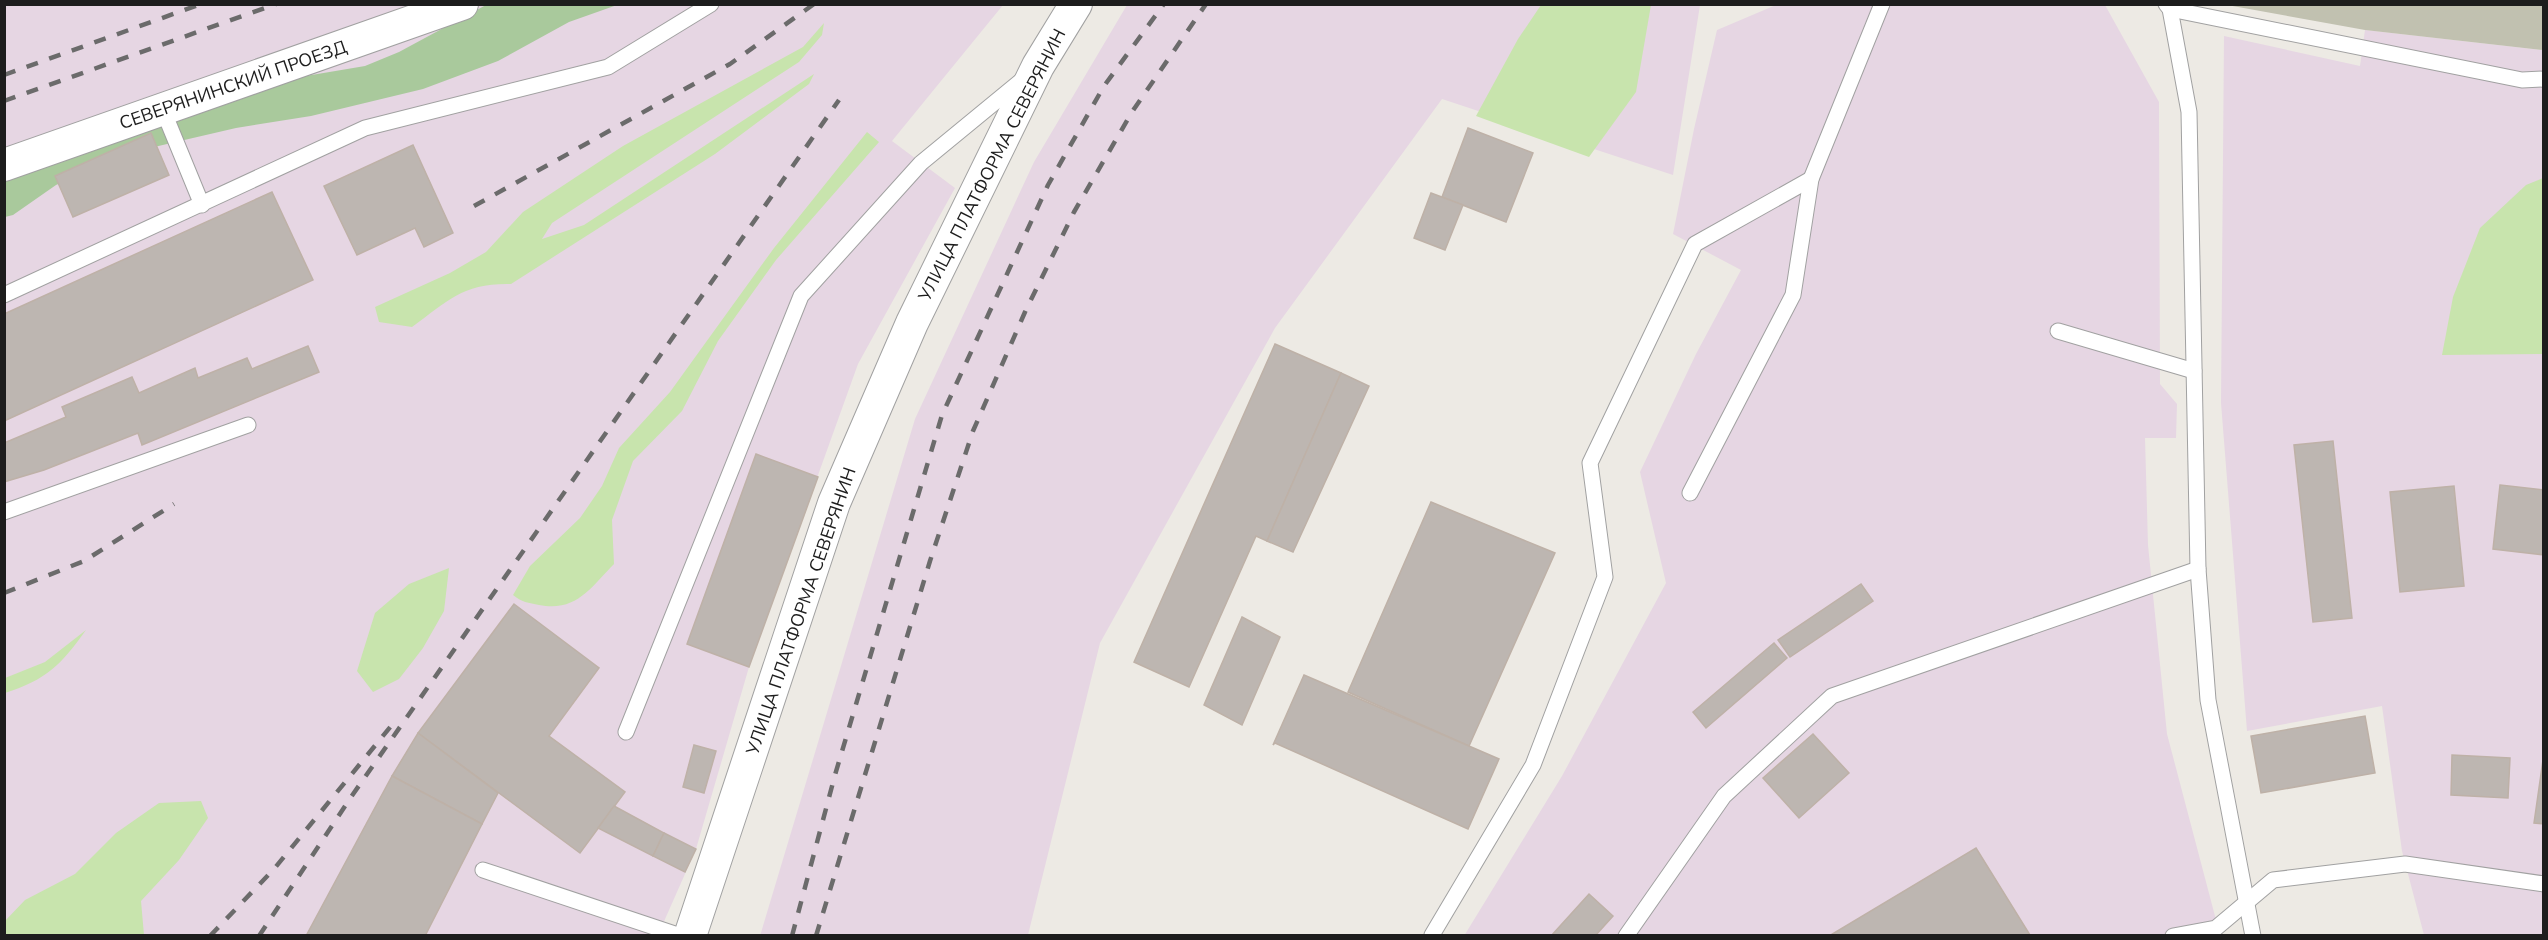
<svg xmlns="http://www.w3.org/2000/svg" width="2548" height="940" viewBox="0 0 2548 940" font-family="'Nunito Sans',sans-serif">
  <rect width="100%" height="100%" fill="#edeae4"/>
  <!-- industrial -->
  <g fill="#e6d6e3">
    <path d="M5,5H1003L892,141L955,188L858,364L749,667L696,849L658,935L5,936Z"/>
    <path d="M1127,5H1700L1673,175L1442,99L1275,328L1100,643L1028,935L760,936L915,419L1034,162Z"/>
    <path d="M1776,5H2105L2159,102L2160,384L2177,404L2176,438H2145L2148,545L2167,734L2220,935L1464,936L1562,776L1666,583L1640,472L1696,354L1741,270L1673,234L1694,129L1717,30Z"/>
    <path d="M2365,30L2543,50V935H2424L2402,851L2382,706L2247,731L2221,403L2224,36L2360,66Z"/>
  </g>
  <!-- construction -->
  <path fill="#c1c1b0" d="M2227,5H2543V50L2365,30Z"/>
  <!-- grass -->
  <g fill="#c8e4ad">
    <path d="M1541,5H1651L1636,92L1589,157L1476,116L1518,39Z"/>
    <path d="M824,23L822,35L799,62L552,223L542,239L584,225L814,74L809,84L715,154L511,284C463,283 449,300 412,327L379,322L375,307L450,273L486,252L523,212L623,146L803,47Z"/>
    <path d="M867,132L879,142L776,260L718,341L682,411L633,461L612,520L614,564C590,588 577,612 539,605C529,603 521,602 513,595L530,566L580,518L602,486L619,448L670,392L774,248Z"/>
    <path d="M2543,178V354L2442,355L2453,297L2480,228L2526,185Z"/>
    <path d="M449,568L444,611L423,648L399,679L373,692L357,671L375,613L409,584Z"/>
    <path d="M86,630C61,665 46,680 5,693V678L45,662Z"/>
    <path d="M201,801L208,818L179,860L141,901L144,935H5V921L25,900L75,874L116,833L159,803Z"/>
  </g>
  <!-- forest -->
  <path fill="#a9c99c" d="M486,5H617L569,22L498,61L423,89L311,116L236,128L124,154L56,185L13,215L5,217V168L288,79L365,66L399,52Z"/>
  <!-- building -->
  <g fill="#bdb6b1" stroke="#beb1a7" stroke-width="1.5">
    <path d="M1468,128L1533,153L1506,222L1442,197Z"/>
    <path d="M151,133L169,175L73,217L55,176Z"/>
    <path d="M413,145L453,233L424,247L415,228L357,255L324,186Z"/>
    <path d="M272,192L313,280L4,421V314Z"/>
    <path d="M1431,193L1463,205L1445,250L1414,238Z"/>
    <path d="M1275,344L1341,373L1267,541L1256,536L1189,687L1134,662Z"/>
    <path d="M308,346L319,372L142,445L138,433L44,470L4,482V443L66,417L62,407L132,377L139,393L195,368L198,378L247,358L252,369Z"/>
    <path d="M1341,373L1369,386L1293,552L1267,541Z"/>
    <path d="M2333,441L2352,618L2313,622L2294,445Z"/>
    <path d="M756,454L818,477L749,667L687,644Z"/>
    <path d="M2500,485L2544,490V555L2493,549Z"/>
    <path d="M2454,486L2464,586L2400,592L2390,492Z"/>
    <path d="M1431,502L1555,553L1469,746L1348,692Z"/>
    <path d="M1861,584L1873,601L1790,657L1778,640Z"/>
    <path d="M514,604L599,668L549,736L625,792L580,853L418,733Z"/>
    <path d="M1242,617L1280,637L1242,725L1204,705Z"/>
    <path d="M1774,643L1787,658L1706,728L1693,712Z"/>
    <path d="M1304,675L1499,759L1468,829L1275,743L1273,745Z"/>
    <path d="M2365,716L2375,773L2261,793L2251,736Z"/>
    <path d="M418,733L498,793L482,824L392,776Z"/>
    <path d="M1813,734L1849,773L1799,818L1763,778Z"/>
    <path d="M694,745L716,751L704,793L683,787Z"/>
    <path d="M2452,755L2510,758L2508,798L2451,795Z"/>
    <path d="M2543,760H2544V824L2534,823Z"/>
    <path d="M392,776L482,824L425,936H306Z"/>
    <path d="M614,806L664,833L653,856L598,828Z"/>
    <path d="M664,833L696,849L685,872L653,856Z"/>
    <path d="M1976,848L2030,935L1829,936Z"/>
    <path d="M1589,894L1613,916L1595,936H1551Z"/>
  </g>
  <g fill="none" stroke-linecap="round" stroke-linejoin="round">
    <defs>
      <g id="lane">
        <path d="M2166,4L2170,9L2189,112L2198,569L2208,700L2253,936"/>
        <path d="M2170,9L2522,80L2544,79"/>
        <path d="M163,110L202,205"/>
        <path d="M4,295L365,128L608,67L711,4"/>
        <path d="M2058,331L2194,371"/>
        <path d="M1690,493L1793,295L1811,179L1882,4"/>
        <path d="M4,512L248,425"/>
        <path d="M626,732L801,296L921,163L1022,80"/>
        <path d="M483,870L681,936"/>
        <path d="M1432,935L1533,765L1605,577L1590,463L1695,244L1811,179"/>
        <path d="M1626,936L1724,796L1832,696L2198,569"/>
        <path d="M2173,936L2216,928L2273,880L2405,864L2544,884"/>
      </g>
      <g id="street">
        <path d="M4,165L462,4"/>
        <path d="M690,936L834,503L912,323L1038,66L1076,4"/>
      </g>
    </defs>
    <!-- lane casing -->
    <use href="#lane" stroke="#a1a1a1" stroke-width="17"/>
    <!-- street casing -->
    <use href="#street" stroke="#a1a1a1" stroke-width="34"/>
    <!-- lane -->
    <use href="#lane" stroke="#fff" stroke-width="15"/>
    <!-- street -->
    <use href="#street" stroke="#fff" stroke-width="32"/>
    <!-- rail -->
    <g stroke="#6b6b6b" stroke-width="4.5" stroke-dasharray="12 12" stroke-linecap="butt">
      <path d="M4,75L201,4"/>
      <path d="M4,101L276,4"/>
      <path d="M474,206L730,64L814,4"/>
      <path d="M4,593L84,561L174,504"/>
      <path d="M210,936L274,869L396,720"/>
      <path d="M259,936L351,797L839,100"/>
      <path d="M792,936L835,775L942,415L1048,185L1104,86L1164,4"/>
      <path d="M816,936L930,561L973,431L1025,312L1074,212L1132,112L1206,4"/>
    </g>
  </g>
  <g text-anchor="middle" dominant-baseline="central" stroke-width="6" stroke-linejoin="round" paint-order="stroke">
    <!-- street labels -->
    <g font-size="18" fill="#1d1d1d" stroke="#fff">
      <text transform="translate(233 85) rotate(-19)">СЕВЕРЯНИНСКИЙ ПРОЕЗД</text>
      <text transform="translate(992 165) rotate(-63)">УЛИЦА ПЛАТФОРМА СЕВЕРЯНИН</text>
      <text transform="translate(801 611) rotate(-71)">УЛИЦА ПЛАТФОРМА СЕВЕРЯНИН</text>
    </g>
  </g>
  <!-- border -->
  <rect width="2548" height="940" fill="none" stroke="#1d1d1d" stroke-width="12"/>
</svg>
